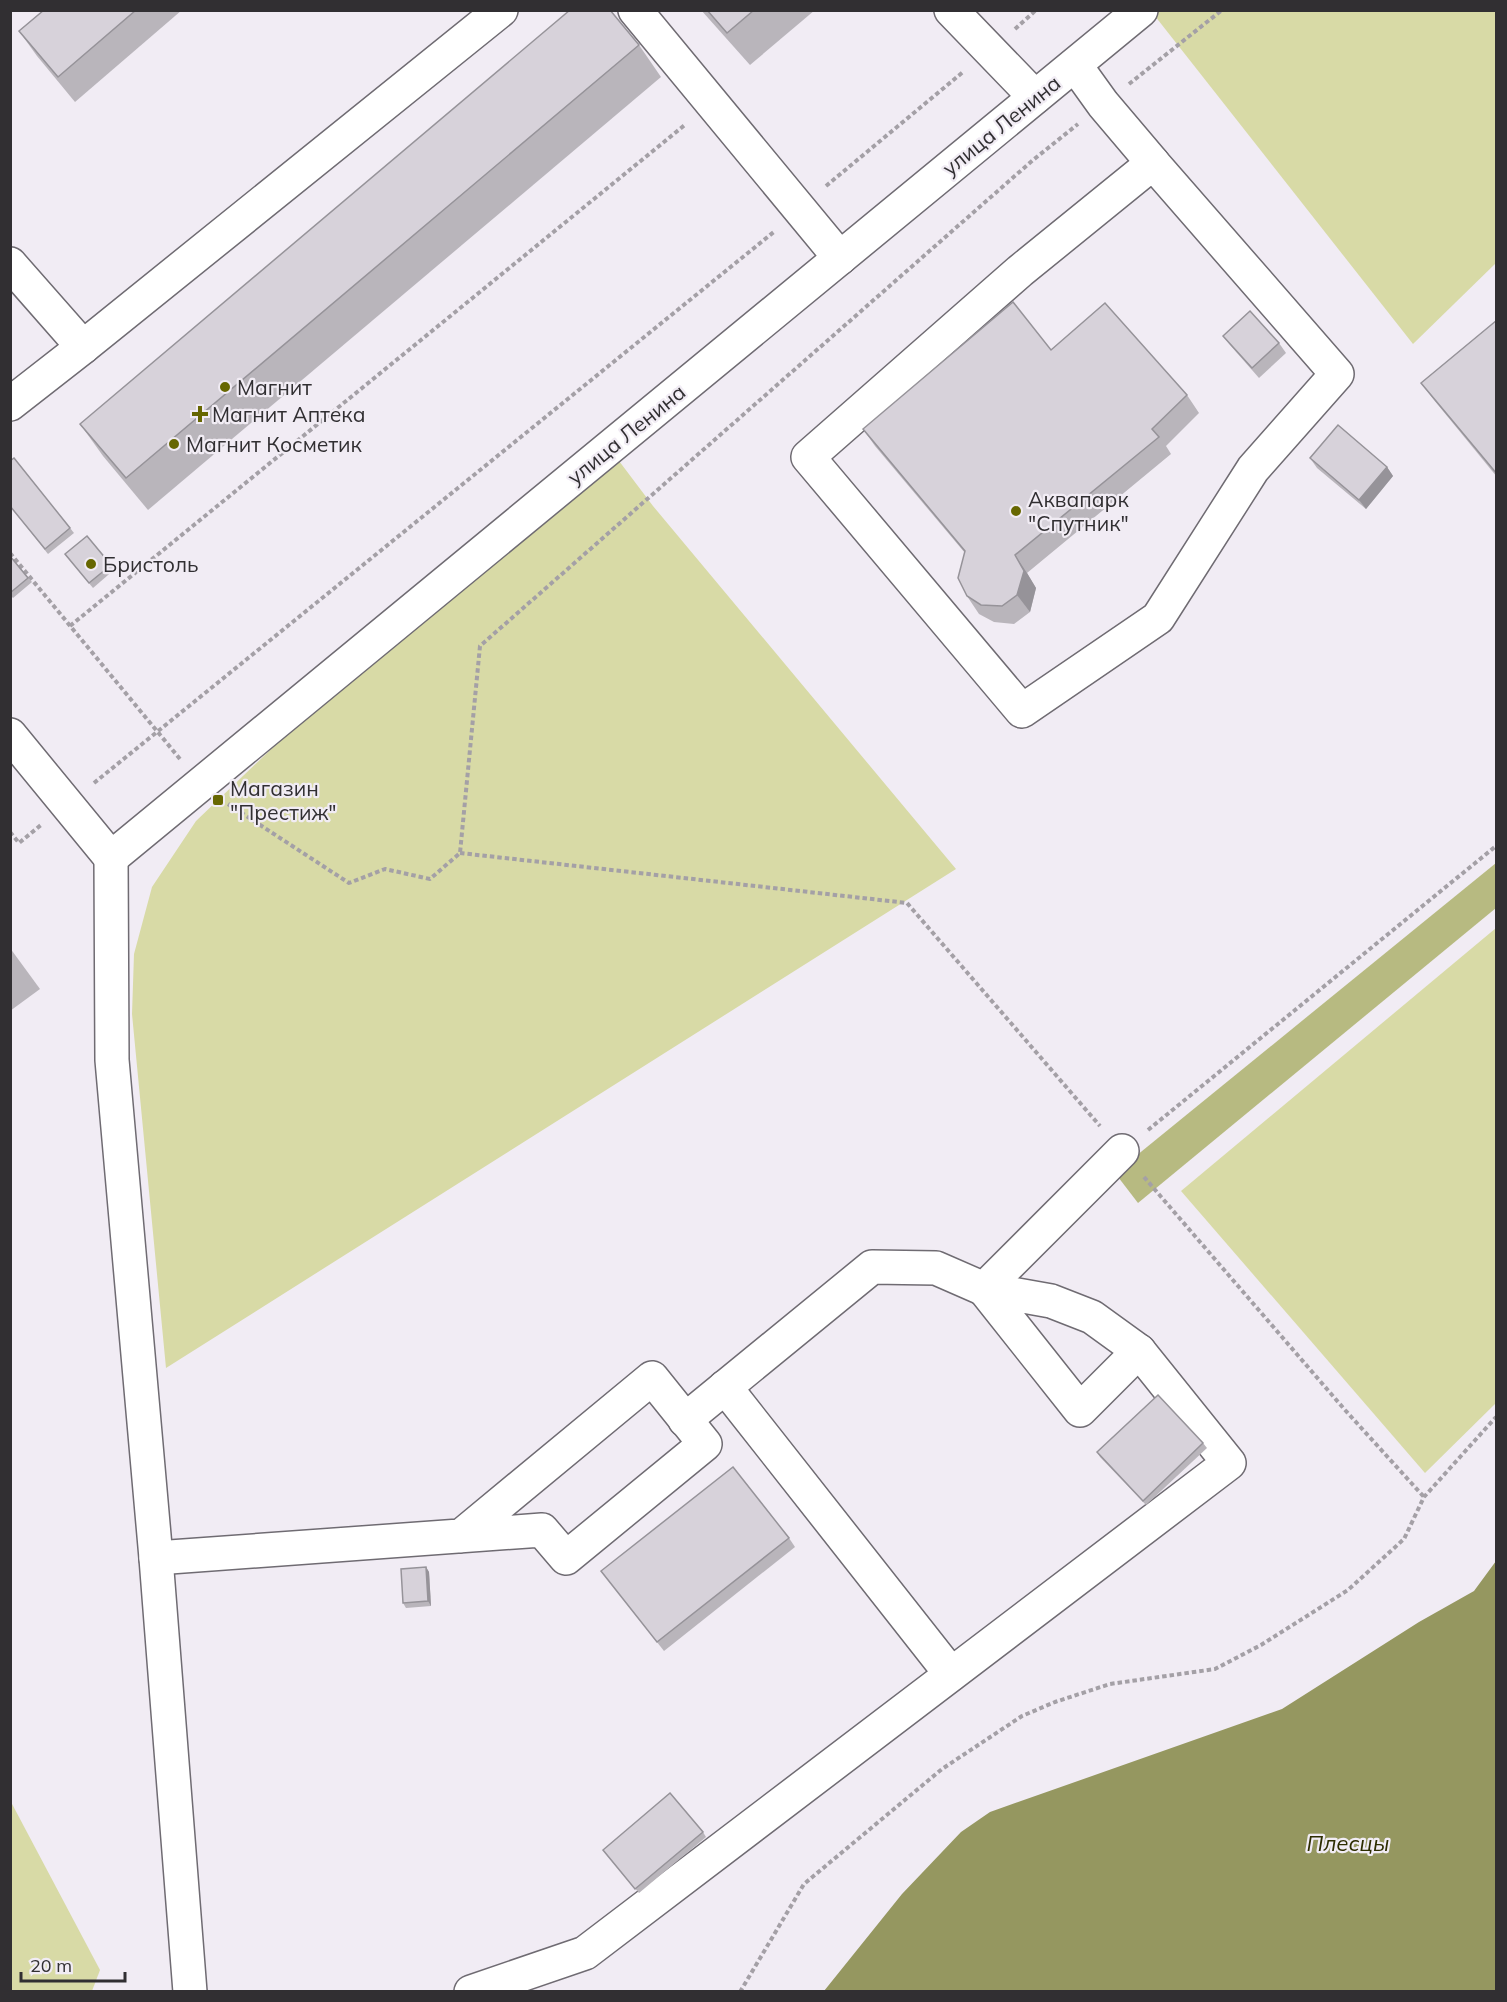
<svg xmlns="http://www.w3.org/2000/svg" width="1507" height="2002" viewBox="0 0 1507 2002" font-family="Mulish,sans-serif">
  <rect width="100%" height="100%" fill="#f1ecf4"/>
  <!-- green -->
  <g fill="#d8daa6">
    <path d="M1151,11H1496V263L1413,344Z"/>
    <path d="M610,449L653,506L956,869L166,1368L132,1014L134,954L152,887L196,821L335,688Z"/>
    <path d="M1496,928V1403L1425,1473L1181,1191Z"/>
    <path d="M11,1802L100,1970L92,1991H11Z"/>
  </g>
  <!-- forest -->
  <path fill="#b7ba81" d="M1496,863V908L1138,1203L1115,1173Z"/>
  <!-- water -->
  <path fill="#959760" d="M1496,1561V1991H824L902,1894L961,1832L990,1812L1282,1709L1419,1622L1474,1591Z"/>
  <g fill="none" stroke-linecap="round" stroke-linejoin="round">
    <defs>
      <g id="minor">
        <path d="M635,10L840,258"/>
        <path d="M951,10L1035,97"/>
        <path d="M1075,65L1103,104L1153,163"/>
        <path d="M1153,163L1337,374L1253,469L1158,618L1022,711L808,457L1020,271Z"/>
        <path d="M10,264L83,347L10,404"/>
        <path d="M83,347L501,10"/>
        <path d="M10,735L111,858"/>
        <path d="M111,858L1141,10"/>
        <path d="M111,858L112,1060L156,1558L190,1992"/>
        <path d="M984,1289L1051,1301L1092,1317L1139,1351L1080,1410Z"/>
        <path d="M725,1387L951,1674"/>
        <path d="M685,1420L872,1267L936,1268L984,1289L1122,1151"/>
        <path d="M156,1558L542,1530L566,1558L705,1444L652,1378L461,1536"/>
        <path d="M471,1992L585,1953L1229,1463L1139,1351"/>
      </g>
    </defs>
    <!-- minor casing -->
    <use href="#minor" stroke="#6f6b72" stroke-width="36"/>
    <!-- path -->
    <g stroke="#a4a0a6" stroke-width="4" stroke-dasharray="4.5 3" stroke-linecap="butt">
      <path d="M1015,29L1036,10"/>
      <path d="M1129,84L1222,10"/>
      <path d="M826,186L963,72"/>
      <path d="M10,553L180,759"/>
      <path d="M70,626L686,124"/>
      <path d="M94,783L775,231"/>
      <path d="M228,804L349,883L385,869L430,879L460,853L480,646L1033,160L1078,124"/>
      <path d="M10,832L19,843L41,825"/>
      <path d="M460,853L907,903L1100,1126"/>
      <path d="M1148,1130L1496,846"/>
      <path d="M1144,1177L1345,1410L1424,1497"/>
      <path d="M740,1992L804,1884L942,1769L1022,1716L1055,1702L1110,1684L1215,1669L1261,1645L1348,1590L1404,1539L1424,1497L1496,1417"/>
    </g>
    <!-- minor -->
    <use href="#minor" stroke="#fff" stroke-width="33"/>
  </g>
  <!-- wall -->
  <g fill="#b9b5bb">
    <path d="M44,10H182L75,102L37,56L19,31Z"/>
    <path d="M701,10H815L750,65Z"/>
    <path d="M639,45L661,77L148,510L103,456L80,424Z"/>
    <path d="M1497,320V477L1434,400L1421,383Z"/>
    <path d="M1223,336L1279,343L1286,353L1259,378L1230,345Z"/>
    <path d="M1187,395L1199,413L1166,446L1171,454L1027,573L1036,588L1030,612L1014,624L994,622L979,614L967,596L965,553L875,446L863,429Z"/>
    <path d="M1310,458L1387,467L1393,476L1366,509L1317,468Z"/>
    <path d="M10,506L70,528L74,533L48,554Z"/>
    <path d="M65,554L111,565L115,569L93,588Z"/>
    <path d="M10,556L32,582L13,598L10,595Z"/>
    <path d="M10,948L40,989L10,1011Z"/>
    <path d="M1203,1443L1207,1448L1146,1505L1100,1457L1097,1452Z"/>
    <path d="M789,1538L795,1547L664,1651L601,1571Z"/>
    <path d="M426,1567L429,1572L431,1606L406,1608L403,1603Z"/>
    <path d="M703,1832L706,1837L639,1893L603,1850Z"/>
  </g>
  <!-- shaded-wall -->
  <g fill="#969399">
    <path d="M1387,467L1393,476L1366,509L1359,500Z"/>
    <path d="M1015,555L1027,573L1036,588L1030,612L1017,595Z"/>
    <path d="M426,1567L429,1572L431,1606L428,1601Z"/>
  </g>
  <!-- building -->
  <g fill="#d7d2da" stroke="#969399" stroke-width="1.5">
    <path d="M44,10H136L58,77L19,31Z"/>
    <path d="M570,10H610L639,45L126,478L80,424Z"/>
    <path d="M707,10H754L727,33Z"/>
    <path d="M1013,302L1051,350L1105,303L1187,395L1152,429L1159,437L1015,555L1024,571L1017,595L1002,606L981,605L967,596L958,578L965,551L863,429Z"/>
    <path d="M1250,311L1279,343L1252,368L1223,336Z"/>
    <path d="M1497,320V474L1421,383Z"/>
    <path d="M1338,425L1387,467L1359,500L1310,458Z"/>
    <path d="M14,458L70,528L45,549L10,506V461Z"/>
    <path d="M87,536L111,565L89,583L65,554Z"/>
    <path d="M10,556L28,578L10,593Z"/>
    <path d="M1158,1395L1203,1443L1143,1501L1097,1452Z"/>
    <path d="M733,1467L789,1538L657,1642L601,1571Z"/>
    <path d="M426,1567L428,1601L403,1603L401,1569Z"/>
    <path d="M670,1793L703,1832L635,1889L603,1850Z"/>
  </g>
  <!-- markers -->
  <g fill="#676701" stroke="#f1ecf4" stroke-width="2">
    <circle cx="225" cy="387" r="6"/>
    <path d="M197 405h6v6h6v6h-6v6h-6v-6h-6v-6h6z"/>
    <circle cx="174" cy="444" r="6"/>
    <circle cx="1016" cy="511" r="6"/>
    <circle cx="91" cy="564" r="6"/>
    <rect x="212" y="794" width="12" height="12" rx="3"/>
  </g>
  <g text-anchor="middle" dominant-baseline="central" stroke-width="4.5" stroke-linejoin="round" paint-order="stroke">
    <!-- street labels -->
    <g font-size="21" fill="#312f32" stroke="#f1ecf4">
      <text transform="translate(1001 125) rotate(-39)">улица Ленина</text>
      <text transform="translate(626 434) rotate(-39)">улица Ленина</text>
    </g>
    <!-- poi labels -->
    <g font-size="21" fill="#312f32" stroke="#f1ecf4" text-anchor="start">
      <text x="237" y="387">Магнит</text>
      <text x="212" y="414">Магнит Аптека</text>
      <text x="186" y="444">Магнит Косметик</text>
      <text x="1028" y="499">Аквапарк<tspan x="1028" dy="24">"Спутник"</tspan></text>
      <text x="103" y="564">Бристоль</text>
      <text x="230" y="788">Магазин<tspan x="230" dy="24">"Престиж"</tspan></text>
    </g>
    <!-- water labels -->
    <g font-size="22" font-style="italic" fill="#2d2d00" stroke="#f1ecf4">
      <text x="1348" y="1843">Плесцы</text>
    </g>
  </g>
  <!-- border -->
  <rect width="1507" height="2002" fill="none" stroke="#312f32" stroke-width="24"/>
  <!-- scale -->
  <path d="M21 1972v9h104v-9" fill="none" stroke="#312f32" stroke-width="3"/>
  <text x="30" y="1972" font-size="18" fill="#312f32" stroke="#f1ecf4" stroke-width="4.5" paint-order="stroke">20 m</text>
</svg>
